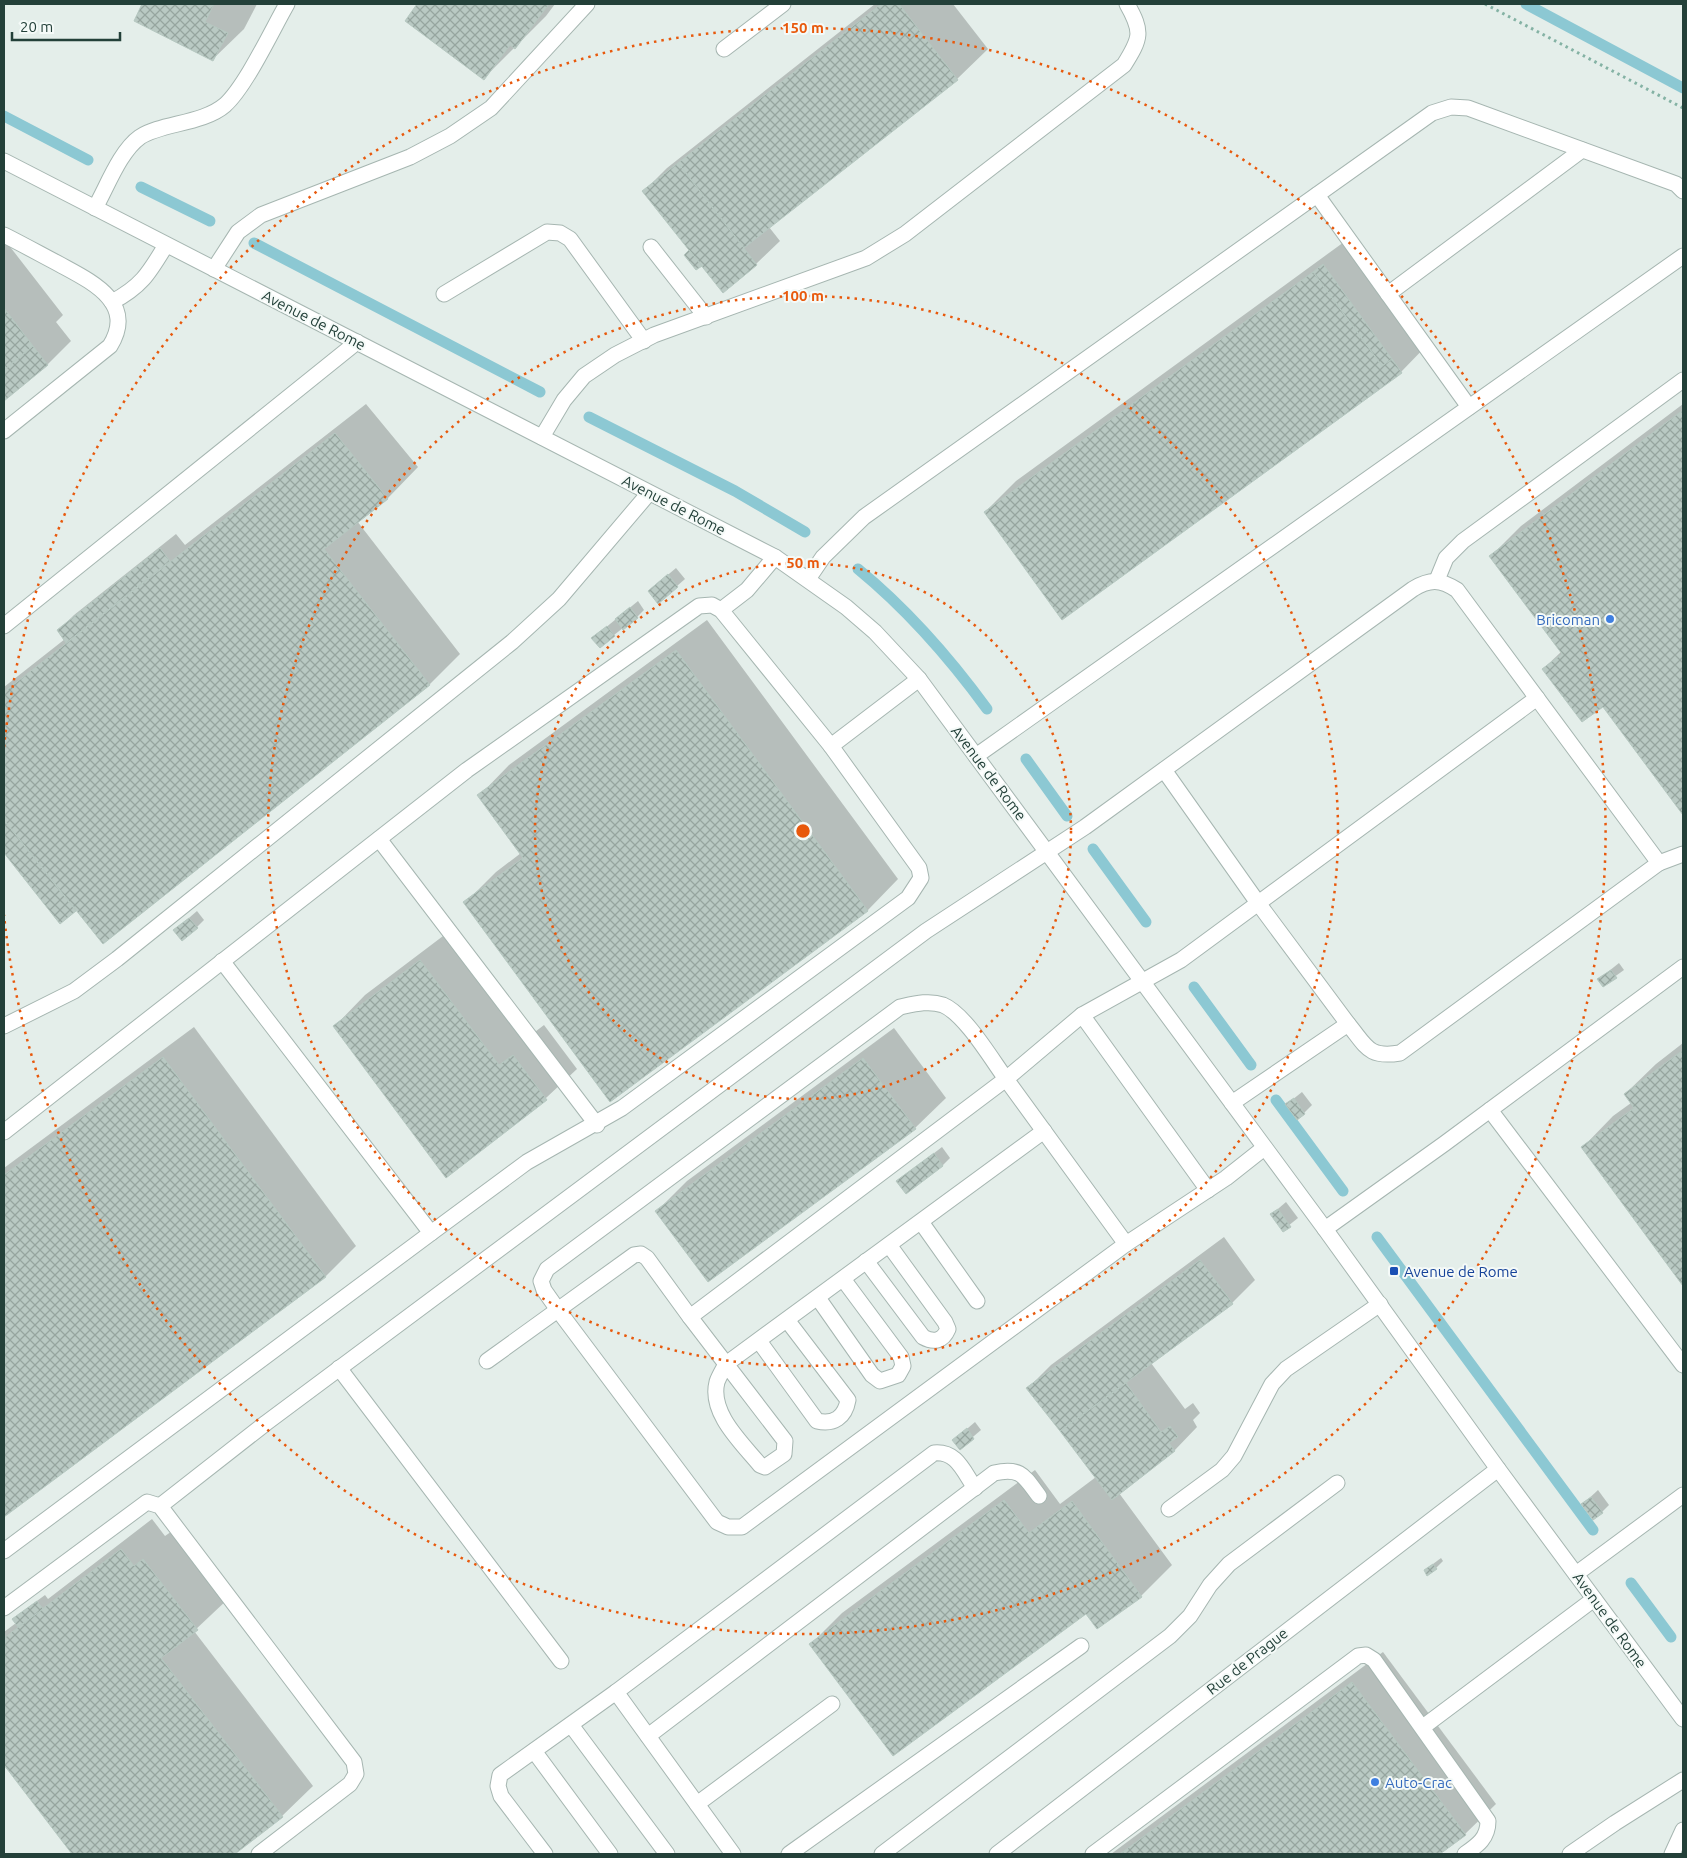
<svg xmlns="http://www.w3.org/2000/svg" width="1687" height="1858" viewBox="0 0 1687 1858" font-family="Ubuntu,sans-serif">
  <defs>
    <pattern id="building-cross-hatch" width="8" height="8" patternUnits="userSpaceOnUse" patternTransform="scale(1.25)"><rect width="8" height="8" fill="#b9c9c3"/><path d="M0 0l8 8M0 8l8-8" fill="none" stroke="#96a59f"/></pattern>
  </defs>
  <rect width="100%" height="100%" fill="#e4eeea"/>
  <!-- shadow -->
  <g fill="#0003">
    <path d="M144,4H257L244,29L213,59L136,21Z"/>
    <path d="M419,4H555L546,16L484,78L406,20Z"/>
    <path d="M875,4H953L988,49L957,79L769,227L780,241L756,264L723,291L644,191L667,168Z"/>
    <path d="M4,239L63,315L56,322L71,341L48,364L4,399Z"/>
    <path d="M1344,242L1413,336L1423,329L1431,341L1401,372L985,512L1016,481Z"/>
    <path d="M366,404L418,467L388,498L357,521L460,654L430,684L104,943L77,909L61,922L4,851V687L65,639L58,631L74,615L176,534L185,545Z"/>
    <path d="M1683,404V813L1603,705L1543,669L1562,651L1491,556L1521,526Z"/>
    <path d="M676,568L685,579L677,586L657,584Z"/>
    <path d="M638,601L644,610L637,617L614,635L593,638Z"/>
    <path d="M707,620L898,879L868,910L610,1100L465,903L496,872L521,853L479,796L509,765Z"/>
    <path d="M197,911L204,920L197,927L175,930Z"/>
    <path d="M451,930L531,1035L544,1025L577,1069L532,1111L446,1177L335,1026L365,995Z"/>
    <path d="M1619,963L1624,970L1603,985L1599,979Z"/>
    <path d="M194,1027L356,1246L326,1276L4,1515V1168Z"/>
    <path d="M894,1028L946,1098L915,1128L657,1211L687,1181Z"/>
    <path d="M1683,1043V1284L1583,1147L1613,1116L1631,1103L1625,1094L1656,1064Z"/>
    <path d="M1302,1092L1312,1105L1304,1113L1287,1104Z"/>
    <path d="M942,1147L950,1158L942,1166L898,1181Z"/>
    <path d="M1286,1202L1298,1218L1283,1230L1272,1214Z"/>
    <path d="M1224,1237L1255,1280L1232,1303L1151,1363L1185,1409L1193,1403L1200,1413L1193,1420L1197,1427L1174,1451L1119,1493L1172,1565L1141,1596L1098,1627L1086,1612L811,1644L842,1613L1035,1470L1060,1504L1096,1477L1028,1388L1051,1365Z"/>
    <path d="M975,1422L981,1430L960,1448L954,1440Z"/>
    <path d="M1598,1490L1609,1505L1602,1512L1583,1504Z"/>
    <path d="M152,1519L165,1536L175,1529L228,1599L194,1631L313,1786L282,1816L233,1854H73L4,1763V1632L16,1623L14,1619L22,1612L45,1595L48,1599Z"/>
    <path d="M1441,1558L1443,1561L1436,1568L1425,1570Z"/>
    <path d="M1383,1652L1496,1804L1465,1834L1438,1854H1111Z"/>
  </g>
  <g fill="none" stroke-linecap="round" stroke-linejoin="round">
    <!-- stream -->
    <g stroke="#8cc8d3" stroke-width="11">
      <path d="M1526,4L1683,88"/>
      <path d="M4,116L88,160"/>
      <path d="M141,187L210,221"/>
      <path d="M254,243L540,392"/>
      <path d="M589,417L735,491L805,532"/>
      <path d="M858,569C908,610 949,657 987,709"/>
      <path d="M1026,759L1067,816"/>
      <path d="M1093,849L1146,922"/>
      <path d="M1194,987L1251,1065"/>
      <path d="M1276,1100L1343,1191"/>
      <path d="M1377,1237L1593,1530"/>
      <path d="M1631,1583L1671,1637"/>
    </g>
  </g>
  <!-- building -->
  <g fill="url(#building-cross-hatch)" stroke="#b6c8c1">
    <path d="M142,4H214L205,22L228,33L213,61L134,21Z"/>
    <path d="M417,4H549L515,49L510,45L484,80L405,21Z"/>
    <path d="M881,4H899L958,80L744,248L678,163Z"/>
    <path d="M678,163L757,265L723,293L642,191Z"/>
    <path d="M689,250L702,266L696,270L684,255Z"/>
    <path d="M1323,264L1392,359L1382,366L1313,272Z"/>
    <path d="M1313,272L1382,366L1392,359L1402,373L1062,620L984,512Z"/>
    <path d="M4,308L33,346L4,370Z"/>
    <path d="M33,346L48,365L4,401V370Z"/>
    <path d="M1683,410V815L1603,707L1582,722L1542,669L1562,654L1489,556Z"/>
    <path d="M335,433L388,499L324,549L430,685L103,944L4,820V692Z"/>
    <path d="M160,548L170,561L66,643L57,630Z"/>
    <path d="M668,574L678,587L658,604L648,591Z"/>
    <path d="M630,607L638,618L623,630L615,619Z"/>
    <path d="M607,626L615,636L600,648L591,638Z"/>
    <path d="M676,650L868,911L610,1102L463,902L523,858L477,795Z"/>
    <path d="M4,820L76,911L60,924L4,853Z"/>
    <path d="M189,918L198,928L182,941L173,930Z"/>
    <path d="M420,960L499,1065L513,1055L547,1100L446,1178L333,1026Z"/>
    <path d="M1611,970L1617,978L1603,987L1597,979Z"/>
    <path d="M1683,1050V1286L1581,1147L1634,1108L1624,1094Z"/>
    <path d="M163,1057L326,1277L4,1517V1175Z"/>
    <path d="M863,1058L916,1129L708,1282L655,1211Z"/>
    <path d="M1294,1098L1305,1114L1297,1120L1285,1104Z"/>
    <path d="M934,1153L943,1166L906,1194L896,1181Z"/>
    <path d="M1278,1209L1291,1227L1283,1232L1270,1214Z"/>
    <path d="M1200,1260L1233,1304L1060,1431L1026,1388Z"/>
    <path d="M1126,1383L1161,1432L1170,1426L1178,1437L1169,1443L1175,1451L1112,1500L1060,1431Z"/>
    <path d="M967,1428L974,1439L960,1450L952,1440Z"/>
    <path d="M1591,1497L1603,1513L1593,1520L1581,1504Z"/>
    <path d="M1004,1500L1029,1533L1072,1501L1142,1597L1097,1629L1086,1614L893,1756L809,1644Z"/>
    <path d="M121,1549L134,1566L143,1559L198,1630L161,1658L283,1817L235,1854H72L4,1765V1638Z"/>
    <path d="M1433,1564L1437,1569L1427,1576L1424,1570Z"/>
    <path d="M37,1601L43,1609L18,1627L12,1619Z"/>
    <path d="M1352,1682L1466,1835L1440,1854H1120Z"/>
  </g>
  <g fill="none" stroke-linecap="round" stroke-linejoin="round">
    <defs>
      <g id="minor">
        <path d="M724,49L783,4"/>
        <path d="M4,161L775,557L846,607L875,632L919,679L1325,1229L1498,1469L1683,1719"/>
        <path d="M1317,195L1469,407"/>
        <path d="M95,208C107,187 120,151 140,137C161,123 203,124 225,105C246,86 272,30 287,4"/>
        <path d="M4,235C22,244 40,254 59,264C90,281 137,302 110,346L4,431"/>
        <path d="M651,247L706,317"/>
        <path d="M214,269L238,232L261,215L410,157L450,136L491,108L587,4"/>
        <path d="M444,294L547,232L560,233L570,239L644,341"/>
        <path d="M1388,294L1582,150"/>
        <path d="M112,302C142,286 149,273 166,245"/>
        <path d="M542,437L564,400L584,376L615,355L654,335L866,258L905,234L1124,65C1141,38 1143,32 1127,4"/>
        <path d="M808,579L823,557L864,517L1432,113L1451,107L1468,108L1676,184L1683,191"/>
        <path d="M1437,580L1446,558L1463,541L1683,380"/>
        <path d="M721,610L747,590L775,557"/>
        <path d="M4,626L357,342"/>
        <path d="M976,756L1683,256"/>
        <path d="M1164,770L1258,903L1348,1024"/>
        <path d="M379,839L597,1125"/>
        <path d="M1659,863L1683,854"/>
        <path d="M1082,1015L1208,1190"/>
        <path d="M4,1026L74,991L117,959L512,642L559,599L649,493"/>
        <path d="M1490,1110L1683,1365"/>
        <path d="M1044,1131L726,1364L690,1317L1006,1079C992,1060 965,1014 943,1005C929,1000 914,1004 900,1007L547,1269L541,1281L544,1290L558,1310L717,1522L728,1527H742L1126,1244"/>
        <path d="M4,1132L467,770L699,606L712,605L721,610L831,746L919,679"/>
        <path d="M1264,1148L1226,1178L1126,1244L1006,1079L1082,1015L1181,960L1537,698"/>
        <path d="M921,1222L977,1301"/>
        <path d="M1325,1229L1444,1144L1683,967"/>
        <path d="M431,1233L527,1162L622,1108L908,898L921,878L919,868L831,746"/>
        <path d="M866,1261L923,1337C934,1343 943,1341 948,1329L945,1322L889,1245"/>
        <path d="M818,1298L872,1375L880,1381L898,1375L903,1366L901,1357L843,1279"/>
        <path d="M759,1341L817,1421C834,1425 845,1417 848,1400L787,1320"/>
        <path d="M487,1361L634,1255L641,1254L647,1258L690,1317"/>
        <path d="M726,1364L785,1441L784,1454L765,1467L760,1465C742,1443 709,1413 717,1382C719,1376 723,1370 726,1364Z"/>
        <path d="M339,1368L561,1661"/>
        <path d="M160,1506L266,1423L926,931L1085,827L1413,589C1430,579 1440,579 1457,590L1659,863L1400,1053C1368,1058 1367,1047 1348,1024L1232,1103"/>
        <path d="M1169,1509L1222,1470L1234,1456L1272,1384L1286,1369L1380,1304"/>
        <path d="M4,1551L431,1233L222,961"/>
        <path d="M1576,1574L1683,1495"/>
        <path d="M4,1608L147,1502L160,1506L354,1762L356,1774L350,1784L259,1854"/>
        <path d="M571,1725L667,1854"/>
        <path d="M1423,1727L1594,1599"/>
        <path d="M648,1736L994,1473C1021,1467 1024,1476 1039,1496"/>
        <path d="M534,1751L610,1854"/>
        <path d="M697,1804L832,1704"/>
        <path d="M545,1854L501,1796L498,1786L500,1775L616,1692"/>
        <path d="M733,1854L616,1692L934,1453C957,1451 963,1471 975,1488"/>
        <path d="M789,1854L1081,1646"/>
        <path d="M882,1854L1170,1636L1190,1616L1210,1585L1229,1564L1337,1483"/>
        <path d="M997,1854L1498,1469"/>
        <path d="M1093,1854L1358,1656L1366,1655L1374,1660L1488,1821C1488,1838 1478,1845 1465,1854"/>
        <path d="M1570,1854L1615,1823L1683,1780"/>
        <path d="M1672,1854L1683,1830"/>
      </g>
    </defs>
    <!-- minor casing -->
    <use href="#minor" stroke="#a6b6b1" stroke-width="17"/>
    <!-- path -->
    <path stroke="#84b2a4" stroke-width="3" stroke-dasharray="2.5 4" stroke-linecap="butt" d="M1485,4L1683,108"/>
    <!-- minor -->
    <use href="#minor" stroke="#fff" stroke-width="15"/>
  </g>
  <!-- distance rings -->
  <g fill="none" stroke="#e8590c" stroke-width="2.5" stroke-dasharray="2.5 5">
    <circle cx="803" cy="831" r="268"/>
    <circle cx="803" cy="831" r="535"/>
    <path d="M4 747A803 803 0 1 1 4 915"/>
  </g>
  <!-- markers -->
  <g fill="#3f7fe0" stroke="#f5faf8" stroke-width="2">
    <circle cx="1610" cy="619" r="5"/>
    <circle cx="1375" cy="1782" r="5"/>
  </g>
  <rect fill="#1a4fb4" stroke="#f5faf8" stroke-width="2" x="1389" y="1266" width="10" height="10" rx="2.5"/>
  <g text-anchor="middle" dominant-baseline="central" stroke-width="4" stroke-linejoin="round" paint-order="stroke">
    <!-- street labels -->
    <g font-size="15" fill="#234039" stroke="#f5faf8">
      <text transform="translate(314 320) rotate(27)">Avenue de Rome</text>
      <text transform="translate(674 505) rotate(27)">Avenue de Rome</text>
      <text transform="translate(989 773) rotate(53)">Avenue de Rome</text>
      <text transform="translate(1610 1620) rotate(54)">Avenue de Rome</text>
      <text transform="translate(1247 1661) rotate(-38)">Rue de Prague</text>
    </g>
    <!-- shop labels -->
    <g font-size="15" fill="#366cbe" stroke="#f5faf8" text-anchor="end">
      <text x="1600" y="619">Bricoman</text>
      <text x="1385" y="1782" text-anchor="start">Auto-Crac</text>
    </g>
    <!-- transit labels -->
    <g font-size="15" fill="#164399" stroke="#f5faf8" text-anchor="start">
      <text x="1404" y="1271">Avenue de Rome</text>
    </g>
  </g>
  <circle cx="803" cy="831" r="8" fill="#e8590c" stroke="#f5faf8" stroke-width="2.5"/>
  <g font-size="15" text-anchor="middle" font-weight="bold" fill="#e8590c" stroke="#f5faf8" stroke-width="4" stroke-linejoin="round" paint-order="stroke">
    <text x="803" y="33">150 m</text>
    <text x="803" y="301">100 m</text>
    <text x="803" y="568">50 m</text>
  </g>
  <!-- border -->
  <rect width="1687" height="1858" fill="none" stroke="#234039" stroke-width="10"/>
  <!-- scale -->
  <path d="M12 32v8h108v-8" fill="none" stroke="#234039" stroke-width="2.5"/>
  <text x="20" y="32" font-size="15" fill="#234039" stroke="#f5faf8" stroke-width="4" paint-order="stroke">20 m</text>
</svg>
